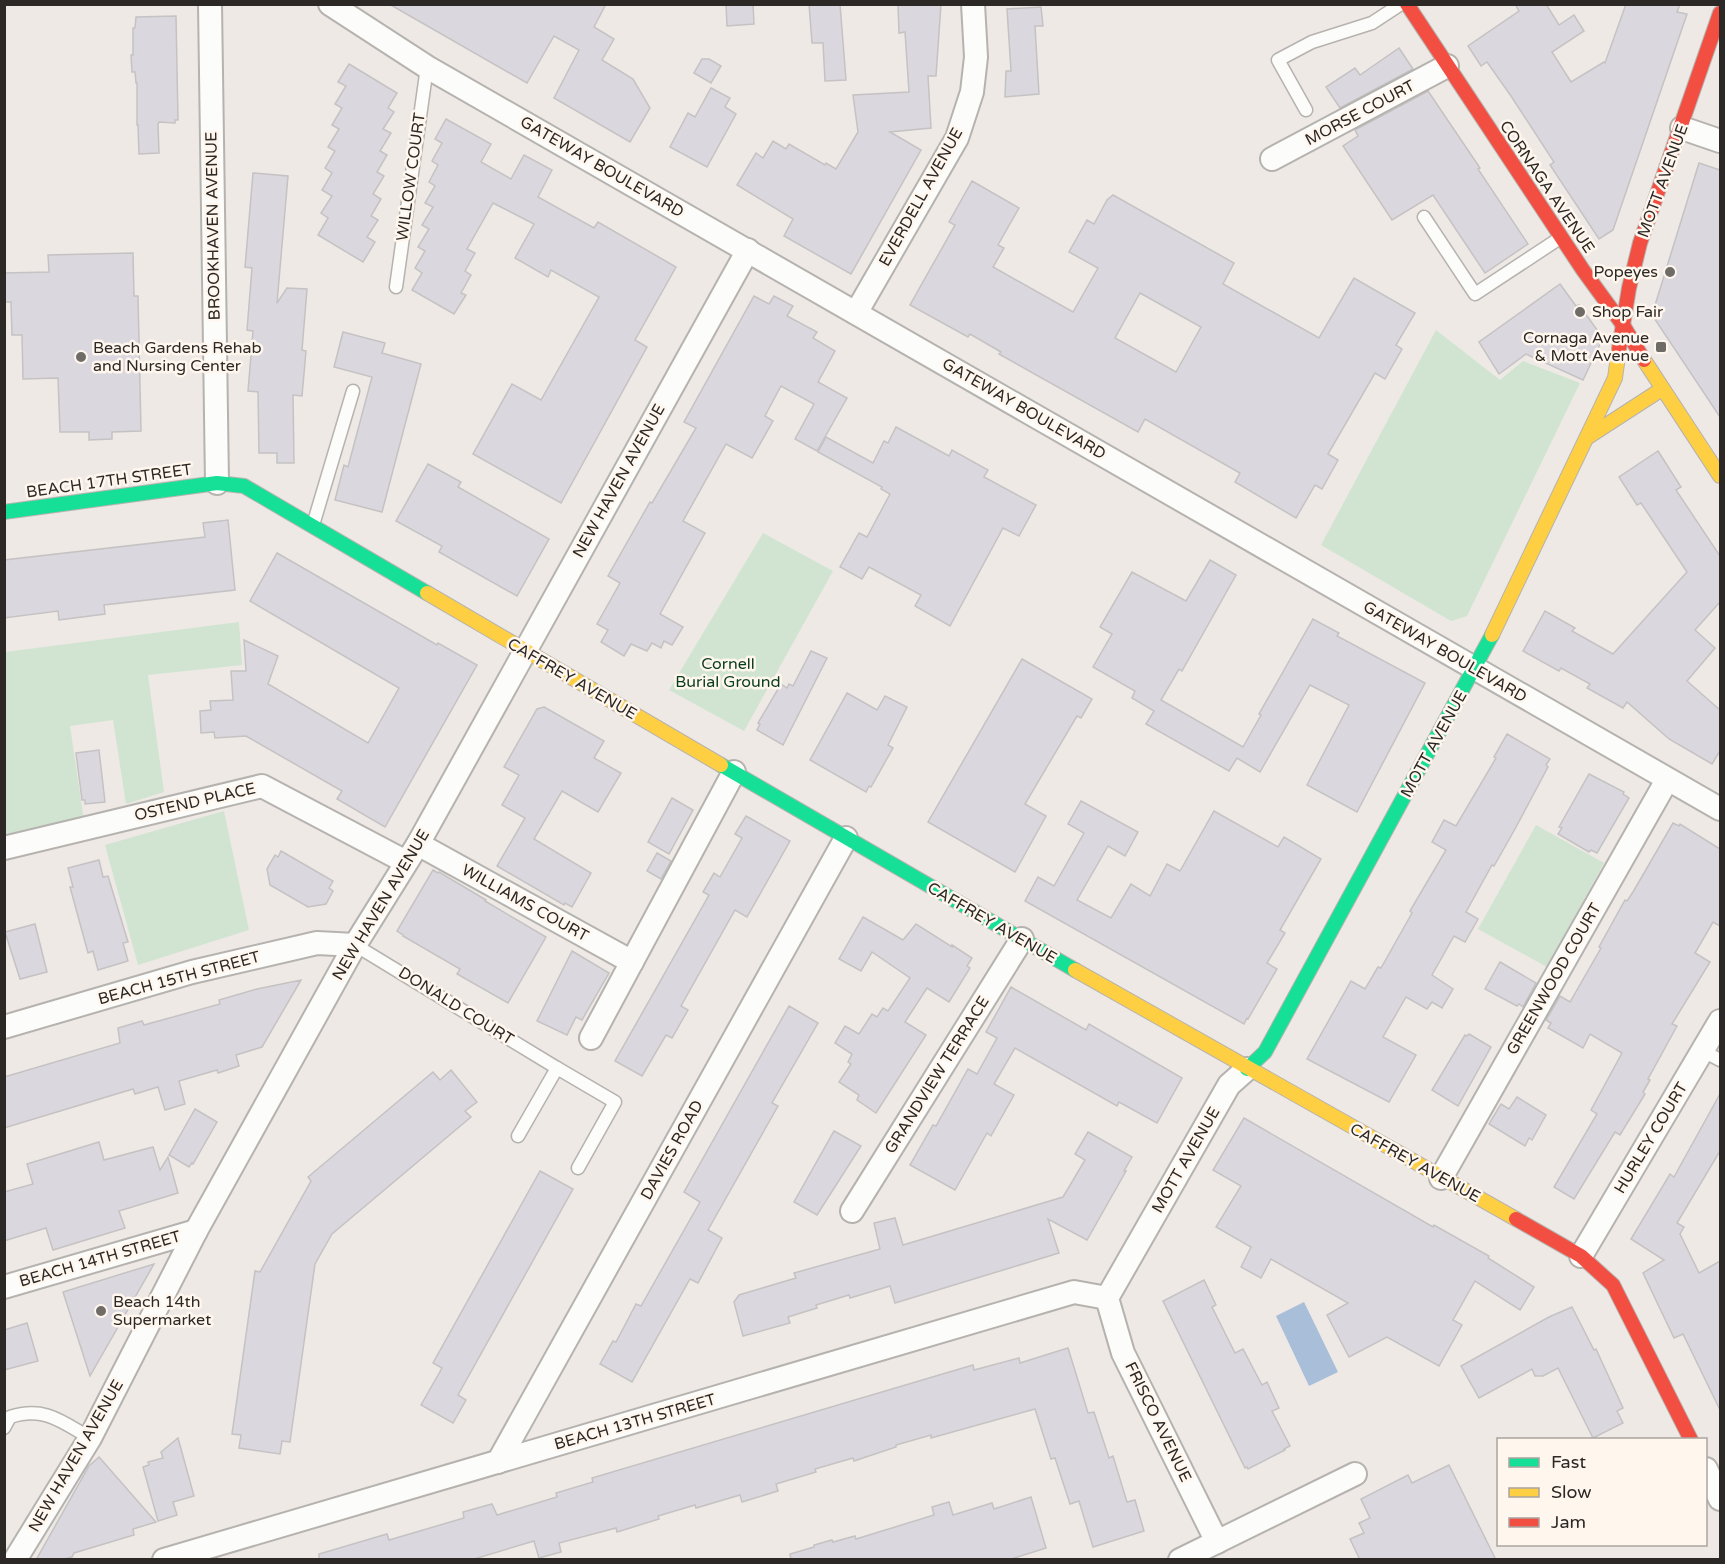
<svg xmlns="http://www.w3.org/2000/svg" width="1725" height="1564" viewBox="0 0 1725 1564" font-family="'Varela Round',sans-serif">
  <rect width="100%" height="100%" fill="#eee9e5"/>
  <!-- green -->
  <g fill="#d0e4d1">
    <path d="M1436,330L1500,380L1523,361L1580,383L1467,616L1451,621L1321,545Z"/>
    <path d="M763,533L833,571L744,731L669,690Z"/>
    <path d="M239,622L242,665L148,675L164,792L126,804L113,720L70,726L84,821L5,842V652Z"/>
    <path d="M224,811L249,930L138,965L105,845Z"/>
    <path d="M1536,825L1604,863L1547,967L1478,929Z"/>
  </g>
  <!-- water -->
  <path fill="#a9bed8" d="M1304,1302L1338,1372L1309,1386L1276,1316Z"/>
  <!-- building -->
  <g fill="#dad7de" stroke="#c5c2c3" stroke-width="1.5" fill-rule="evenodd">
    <path d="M389,4H606L594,27L614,39L602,60L633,79L650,108L630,142L554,98L579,50L554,36L527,83Z"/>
    <path d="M726,4H753L754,24L727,26Z"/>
    <path d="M809,4H840L846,80L825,81L823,43H812Z"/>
    <path d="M898,4H941L936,76H928L931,128L890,132L921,150L851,274L784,236L793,219L737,185L756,153L763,158L773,141L786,149L789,144L825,165L826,163L836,169L858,132L853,95L909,92L905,32L899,33Z"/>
    <path d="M1515,4H1546L1559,25L1574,15L1584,31L1552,52L1571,82L1604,62L1605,63L1626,4H1680L1677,12L1687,14L1613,230L1599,239L1550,165L1554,162L1511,96L1487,62L1481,66L1468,46L1519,11Z"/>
    <path d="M1041,7L1043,26H1035L1039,94L1005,97L1006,71H1011L1007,9Z"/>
    <path d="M176,16L178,120H175V123L159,122L158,124L159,153L139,154L138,125H137V83H136L135,72H132L131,55H133V28H135L136,17Z"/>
    <path d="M1399,48L1413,69L1340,108L1326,87L1355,68L1360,75Z"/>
    <path d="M702,59H709L721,66L711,83L694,73Z"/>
    <path d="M349,64L397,93L388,108L394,112L383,129L391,133L380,151L387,155L377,172L384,176L373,194L381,199L371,216L378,220L367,237L375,242L363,262L318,235L328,218L321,213L332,196L322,190L332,173L325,168L335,151L328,147L339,129L332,125L342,108L335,104L346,86L338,82Z"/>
    <path d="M711,88L730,98L725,107L736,114L707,167L670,147L688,113L695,117Z"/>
    <path d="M1428,91L1480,168L1478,169L1528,244L1485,273L1433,195L1392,220L1343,146L1358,136L1355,130Z"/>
    <path d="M446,119L491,144L481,162L511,179L524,155L552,170L538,197L594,228L598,222L676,267L635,340L647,347L561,503L473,454L512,384L541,400L599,297L551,270L548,277L515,258L534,224L493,203L467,249L475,253L465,271L471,275L461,293L466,295L454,314L412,290L422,273L415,268L425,251L418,247L429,229L422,225L433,207L425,203L435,186L429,182L438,165L432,161L442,143L435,139Z"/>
    <path d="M1699,163L1720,170V417L1652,315Z"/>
    <path d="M253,173L288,176L277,303L287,288L307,289L302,350L306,351L302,396L293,395L294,463H277V453H259L258,392L248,391L253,331L247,330L252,268L245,267Z"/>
    <path d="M972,181L1019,208L998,245L1004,248L993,267L1073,312L1098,268L1069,252L1087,220L1094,224L1107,200L1113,195L1234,263L1223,284L1319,338L1354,278L1415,313L1396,345L1402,349L1385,379L1375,373L1328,454L1338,460L1322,489L1315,485L1296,518L1235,482L1240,473L1145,419L1138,432L999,354L1001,352L970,334L968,337L910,305L955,225L949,222ZM1140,293L1201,327L1176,372L1115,338Z"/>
    <path d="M133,253L134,296H138L141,431L112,432V439L89,440V432H60L58,378L23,379L22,335H12L11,302H4V273L49,272L48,255Z"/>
    <path d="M1560,284L1576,306L1579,305L1603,338L1583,380L1526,354L1499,374L1479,342Z"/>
    <path d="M754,296L769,304L774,296L793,306L787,316L817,332L813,338L835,351L818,382L847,398L817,451L795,439L814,404L781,386L765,416L773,421L752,458L726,444L683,521L705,533L660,614L683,627L672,645L664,641L661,648L652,643L647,651L631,644L624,656L601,642L608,630L597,624L620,583L608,576L650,502L652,503L696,428L684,422Z"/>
    <path d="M343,332L385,343L382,353L421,364L382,512L335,500L344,465L348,467L372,377L334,367Z"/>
    <path d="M896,427L949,456L952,450L988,470L984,477L1036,505L1019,536L1003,528L950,626L915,606L921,595L869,567L862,579L840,567L859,533L867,537L890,494L881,489L882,487L818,452L826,437L873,463L884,441L888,443Z"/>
    <path d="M1658,451L1681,487L1676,490L1720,556V602L1695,630L1715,648L1687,681L1720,710V751L1712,764L1669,739L1627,702L1623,708L1587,688L1590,684L1561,668L1559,671L1523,651L1545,611L1575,628L1572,631L1613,654L1687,572L1641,503L1637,505L1619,477Z"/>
    <path d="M428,464L461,482L458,487L549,539L517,596L439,552L442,546L396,521Z"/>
    <path d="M228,520L235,590L104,605L105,614L59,620L58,611L4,618V560L205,537L203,523Z"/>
    <path d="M277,553L437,645L438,643L477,665L385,827L337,799L342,791L246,736L215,738L214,732L201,733L200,711L211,710L210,701L233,700L231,671H246L244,640L278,656L268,684L368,743L399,688L250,601Z"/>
    <path d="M1210,560L1236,575L1182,671L1179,669L1161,700L1243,747L1261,715L1259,714L1313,619L1339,633L1337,636L1425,683L1357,812L1307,785L1349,705L1310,685L1260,772L1237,758L1229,771L1146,724L1154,711L1132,698L1135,691L1093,667L1112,634L1100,627L1132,572L1186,601Z"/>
    <path d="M811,651L827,658L783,745L757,730L760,724L758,723L781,684L787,688L789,684L793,686Z"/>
    <path d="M1022,659L1092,699L1081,718L1077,716L1025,804L1046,816L1015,872L928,822Z"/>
    <path d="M847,693L877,710L885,696L907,707L888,745L893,748L871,787L869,786L866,792L810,760Z"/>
    <path d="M544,707L604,741L594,758L621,773L598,812L562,791L534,839L591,873L572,907L565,903L564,905L497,866L525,818L502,805L519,775L504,767L537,709Z"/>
    <path d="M1507,734L1550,759L1546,765L1548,767L1515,829L1494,866L1492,865L1466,912L1478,919L1465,942L1454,936L1432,975L1453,989L1442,1008L1432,1002L1427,1009L1406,997L1383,1037L1416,1055L1389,1102L1307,1059L1351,981L1365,989L1378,967L1381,968L1412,913L1410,911L1446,850L1432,842L1444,820L1456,826L1496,758L1494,757Z"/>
    <path d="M99,750L105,802L85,804V800H82L76,753Z"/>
    <path d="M1589,774L1624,792L1623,794L1629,798L1597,853L1591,850L1589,852L1558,834L1562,828L1559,827Z"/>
    <path d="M672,798L693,810L669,854L648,842Z"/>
    <path d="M1081,801L1138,832L1125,856L1108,846L1077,900L1111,918L1131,884L1150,896L1167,864L1180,871L1214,811L1278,847L1284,837L1321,859L1280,930L1285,933L1267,963L1277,969L1248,1019L1247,1018L1244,1024L1025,901L1038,877L1054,886L1084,833L1068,824Z"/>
    <path d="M746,816L790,841L747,917L735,910L681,1006L688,1010L672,1038L666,1035L642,1076L615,1061L709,895L703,892L714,873L720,877L742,838L735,834Z"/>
    <path d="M1673,823L1679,826L1680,824L1720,849V926L1713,922L1695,953L1710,962L1672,1024L1677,1026L1648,1079L1650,1080L1643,1092L1645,1094L1620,1135L1615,1132L1574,1199L1554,1187L1597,1114L1591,1110L1622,1053L1590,1034L1583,1048L1548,1028L1551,1023L1546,1020L1560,996L1570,1002L1601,948L1599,947L1625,900L1627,901L1633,892Z"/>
    <path d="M281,851L333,881L329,888L333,891L326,904L308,907L270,885L267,869L275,855L278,857Z"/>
    <path d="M657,853L671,861L661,879L647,871Z"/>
    <path d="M99,860L103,877L108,876L128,942L123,943L128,961L98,970L93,951L88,953L70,887H73L68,868Z"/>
    <path d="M433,870L438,873L439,872L486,900L485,901L546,937L508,1003L457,974L460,969L403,936V935L397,931Z"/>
    <path d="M863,917L903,940L916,924L952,947V945L972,958L967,966L970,968L949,1002L927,988L905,1022L926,1035L876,1113L857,1100L859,1095L839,1082L851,1064L848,1062L852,1054L835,1043L845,1026L859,1034L872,1014L877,1017L883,1008L888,1011L910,978L872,952L861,971L839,959Z"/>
    <path d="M35,924L47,972L20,979L5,932Z"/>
    <path d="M572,951L609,973L582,1020L576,1017L567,1035L537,1021Z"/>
    <path d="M1500,962L1536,983L1523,1007L1519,1004L1517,1006L1485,989Z"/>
    <path d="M301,980L262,1047L236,1055L239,1066L218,1073L217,1070L179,1081L185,1104L165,1110L158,1087L135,1094L133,1089L4,1128V1077L120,1043L118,1028L142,1021L144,1025L220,1004L219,1000L257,989Z"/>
    <path d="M1011,987L1086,1030L1089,1024L1182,1078L1157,1123L1119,1102L1117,1106L1015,1048L994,1084L1014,1095L991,1136L987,1133L955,1190L910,1165L933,1125L936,1126L968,1069L977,1074L997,1038L986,1032Z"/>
    <path d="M789,1006L818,1023L772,1103L778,1106L708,1230L722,1238L698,1283L690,1279L632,1382L600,1364L613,1341L616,1342L636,1304L641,1306L700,1202L684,1192Z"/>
    <path d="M1469,1034L1491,1047L1458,1106L1432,1090L1465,1035L1467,1036Z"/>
    <path d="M451,1070L477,1102L465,1111L471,1117L332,1234L315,1264L290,1442L282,1441L280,1454L239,1448L241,1435L232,1434L255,1271L260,1272L311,1181L308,1177L433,1072L440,1080Z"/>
    <path d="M1720,1094V1151L1677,1223L1684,1227L1680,1234L1699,1273L1720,1261V1410L1683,1334L1674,1338L1643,1273L1664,1260L1631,1239L1670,1174L1674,1177Z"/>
    <path d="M1517,1097L1546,1115L1532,1140L1529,1138L1525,1146L1489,1124L1501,1104L1509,1109Z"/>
    <path d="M195,1109L217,1122L193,1164L192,1163L189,1167L169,1155Z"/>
    <path d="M1244,1118L1433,1227L1434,1225L1489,1256L1488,1258L1534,1287L1520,1310L1475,1281L1453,1320L1462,1325L1439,1366L1387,1337L1349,1357L1327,1315L1348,1303L1271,1259L1261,1278L1241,1267L1251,1247L1216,1227L1241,1186L1213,1170Z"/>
    <path d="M834,1131L861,1146L817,1215L794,1202Z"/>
    <path d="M1088,1132L1132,1157L1124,1171H1126L1087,1240L1048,1219L1059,1253L895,1303L890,1286L850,1298L849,1295L816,1305L817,1308L788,1317L790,1323L743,1336L734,1302L739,1295L796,1278L794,1273L880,1249L874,1223L895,1218L903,1245L1063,1197L1085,1160L1075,1154Z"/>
    <path d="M99,1142L104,1160L153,1147L160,1170L168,1157L178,1193L119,1211L125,1228L53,1250L46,1228L4,1241V1192L33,1184L27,1164Z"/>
    <path d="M540,1171L573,1189L458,1395L466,1400L453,1423L421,1405L442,1368L433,1363Z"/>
    <path d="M154,1264L90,1376L63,1292Z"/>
    <path d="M1204,1280L1216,1305L1212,1307L1235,1353L1243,1349L1262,1385L1267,1382L1279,1408L1272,1411L1290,1446L1284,1449L1285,1450L1248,1469L1247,1467L1245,1468L1163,1301Z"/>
    <path d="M1572,1307L1594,1350L1596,1349L1623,1408L1617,1411L1623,1423L1593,1438L1558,1368L1543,1376H1535L1532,1369L1479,1398L1461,1366L1549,1317Z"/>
    <path d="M27,1323L38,1361L4,1370V1330Z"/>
    <path d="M1068,1348L1088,1413L1094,1412L1109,1458L1113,1456L1127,1502L1135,1500L1144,1531L1093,1547L1079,1501L1070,1504L1055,1458L1051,1459L1035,1409L931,1438V1435L896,1445V1447L854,1461L853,1458L815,1469L816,1472L776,1484L778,1491L742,1502L740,1495L696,1508L695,1505L658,1516L659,1519L617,1532L616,1528L559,1543L561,1552L539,1558L534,1541L471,1560H319V1554L387,1534L389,1540L464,1518L463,1512L492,1504L497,1515L557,1497L556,1493L593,1482L592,1478L973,1365L974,1370L1019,1358L1020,1363Z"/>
    <path d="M178,1438L194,1496L173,1502L177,1515L158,1521L143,1467L149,1465L148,1462L163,1458L161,1452Z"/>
    <path d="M99,1457L156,1522L133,1529L134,1535L74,1553L72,1557L60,1560H36L89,1466Z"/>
    <path d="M1449,1465L1496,1560H1360L1350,1539L1364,1533L1359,1523L1370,1518L1361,1499L1408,1475L1412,1483Z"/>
    <path d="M1031,1497L1046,1548L1008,1560H791L790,1554L814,1547V1545L832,1540L833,1542L855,1536L856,1539L934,1515L932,1507L949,1502L953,1515L992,1503L994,1509Z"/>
  </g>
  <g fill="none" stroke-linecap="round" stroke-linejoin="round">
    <defs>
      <g id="lane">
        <path d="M1306,110L1278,60L1312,42L1372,23L1401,4"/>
        <path d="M1424,217L1475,294L1560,238"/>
        <path d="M396,287L427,67"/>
        <path d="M313,525L353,391"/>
        <path d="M355,945L557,1068"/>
        <path d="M1703,1051L1720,1060"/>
        <path d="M518,1136L557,1068L615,1102L578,1168"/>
        <path d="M4,1428L10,1417C44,1406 61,1421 90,1438"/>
      </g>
      <g id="street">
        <path d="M210,4L217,483"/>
        <path d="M330,4L427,67L1720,809"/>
        <path d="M1682,128L1720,141"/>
        <path d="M1272,159L1447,66"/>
        <path d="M856,313L957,138L972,92L976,57L973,4"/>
        <path d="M418,844L632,962"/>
        <path d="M4,848L262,786L406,862"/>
        <path d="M4,1027L192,972L317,943L355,945"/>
        <path d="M591,1038L734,772"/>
        <path d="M1441,1178L1667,780"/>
        <path d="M852,1211L1022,939"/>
        <path d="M1581,1256L1720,1021"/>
        <path d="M4,1287L196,1231"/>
        <path d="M1107,1298L1229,1085L1247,1069"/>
        <path d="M1107,1298L1123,1353L1217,1542"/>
        <path d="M498,1462L846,838"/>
        <path d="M1706,1469L1720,1499"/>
        <path d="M15,1560L90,1438L196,1231L355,945L418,844L748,250"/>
        <path d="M164,1560L1074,1292L1107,1298"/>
        <path d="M1180,1560L1355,1474"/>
      </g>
      <g id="fast">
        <path d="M4,512L217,483L244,486L427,593"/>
        <path d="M721,765L1075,970"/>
        <path d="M1247,1069L1265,1052L1492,635"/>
      </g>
      <g id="slow">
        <path d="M1644,360L1720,476"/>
        <path d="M1588,437L1662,389"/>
        <path d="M427,593L721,765"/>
        <path d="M1492,635L1615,378L1619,349"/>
        <path d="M1075,970L1516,1219"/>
      </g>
      <g id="jam">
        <path d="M1407,4L1583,270L1623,325L1644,360"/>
        <path d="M1619,349L1629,288L1640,243L1720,13"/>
        <path d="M1516,1219L1581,1256L1613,1285L1691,1440"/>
      </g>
    </defs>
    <!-- lane casing -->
    <use href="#lane" stroke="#b6b3af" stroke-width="15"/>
    <!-- street casing -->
    <use href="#street" stroke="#b6b3af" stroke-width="26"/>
    <!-- fast casing -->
    <use href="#fast" stroke="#b6b3af" stroke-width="16"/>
    <!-- slow casing -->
    <use href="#slow" stroke="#b6b3af" stroke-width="16"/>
    <!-- jam casing -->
    <use href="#jam" stroke="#b6b3af" stroke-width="16"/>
    <!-- lane -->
    <use href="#lane" stroke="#fcfcfb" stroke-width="12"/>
    <!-- street -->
    <use href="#street" stroke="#fcfcfb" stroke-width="22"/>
    <!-- fast -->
    <use href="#fast" stroke="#16e098" stroke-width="14"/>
    <!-- slow -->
    <use href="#slow" stroke="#ffcf43" stroke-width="14"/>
    <!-- jam -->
    <use href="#jam" stroke="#f24e42" stroke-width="14"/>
  </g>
  <!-- markers -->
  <g fill="#6f6c68" stroke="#fff6ee" stroke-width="2">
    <circle cx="1670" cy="272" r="6"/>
    <circle cx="1580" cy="312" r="6"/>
    <rect x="1655" y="341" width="12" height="12" rx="3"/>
    <circle cx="81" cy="357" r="6"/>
    <circle cx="101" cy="1311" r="6"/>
  </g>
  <g text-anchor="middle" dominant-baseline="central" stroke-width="5" stroke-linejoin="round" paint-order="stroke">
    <!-- street labels -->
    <g font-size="16" fill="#2b2825" stroke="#fff6ee">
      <text transform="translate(1360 113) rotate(-28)">MORSE COURT</text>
      <text transform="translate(602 167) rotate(30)">GATEWAY BOULEVARD</text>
      <text transform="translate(411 177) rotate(-82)">WILLOW COURT</text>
      <text transform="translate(1663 181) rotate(-70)">MOTT AVENUE</text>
      <text transform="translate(1547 187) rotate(56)">CORNAGA AVENUE</text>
      <text transform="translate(921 197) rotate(-61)">EVERDELL AVENUE</text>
      <text transform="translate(213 226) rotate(-91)">BROOKHAVEN AVENUE</text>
      <text transform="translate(1024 409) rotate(30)">GATEWAY BOULEVARD</text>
      <text transform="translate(109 481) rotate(-8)">BEACH 17TH STREET</text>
      <text transform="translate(619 481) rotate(-61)">NEW HAVEN AVENUE</text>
      <text transform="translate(1445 652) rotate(30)">GATEWAY BOULEVARD</text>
      <text transform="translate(572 679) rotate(30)">CAFFREY AVENUE</text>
      <text transform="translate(1434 744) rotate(-61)">MOTT AVENUE</text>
      <text transform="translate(195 802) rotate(-13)">OSTEND PLACE</text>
      <text transform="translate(525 903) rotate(29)">WILLIAMS COURT</text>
      <text transform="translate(381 905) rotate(-59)">NEW HAVEN AVENUE</text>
      <text transform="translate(992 923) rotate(30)">CAFFREY AVENUE</text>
      <text transform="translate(179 978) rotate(-15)">BEACH 15TH STREET</text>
      <text transform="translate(1554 979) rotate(-60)">GREENWOOD COURT</text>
      <text transform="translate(456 1006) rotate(32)">DONALD COURT</text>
      <text transform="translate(937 1075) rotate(-58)">GRANDVIEW TERRACE</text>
      <text transform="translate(1651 1138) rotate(-59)">HURLEY COURT</text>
      <text transform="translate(672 1150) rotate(-61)">DAVIES ROAD</text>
      <text transform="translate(1186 1160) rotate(-60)">MOTT AVENUE</text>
      <text transform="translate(1415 1163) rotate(29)">CAFFREY AVENUE</text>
      <text transform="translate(100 1259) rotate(-16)">BEACH 14TH STREET</text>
      <text transform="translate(635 1422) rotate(-16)">BEACH 13TH STREET</text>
      <text transform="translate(1158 1422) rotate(64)">FRISCO AVENUE</text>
      <text transform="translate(76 1456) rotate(-60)">NEW HAVEN AVENUE</text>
    </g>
    <!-- poi labels -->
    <g font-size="16" fill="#2b2825" stroke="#fff6ee" text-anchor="start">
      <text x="1658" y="272" text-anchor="end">Popeyes</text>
      <text x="1592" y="312">Shop Fair</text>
      <text x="1649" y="338" text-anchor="end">Cornaga Avenue<tspan x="1649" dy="18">&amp; Mott Avenue</tspan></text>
      <text x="93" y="348">Beach Gardens Rehab<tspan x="93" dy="18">and Nursing Center</tspan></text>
      <text x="113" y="1302">Beach 14th<tspan x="113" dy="18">Supermarket</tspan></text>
    </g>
    <!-- park labels -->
    <g font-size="16" fill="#073d1d" stroke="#fff6ee">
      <text x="728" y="664">Cornell<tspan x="728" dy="18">Burial Ground</tspan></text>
    </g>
  </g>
  <!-- border -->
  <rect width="1725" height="1564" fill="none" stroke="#2b2825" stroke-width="12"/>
  <!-- legend -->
  <rect x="1497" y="1438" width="210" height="108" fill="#fff6ee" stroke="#aaa49e" stroke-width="1.5"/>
  <rect x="1509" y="1458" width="30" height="9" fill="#16e098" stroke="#aaa49e" stroke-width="1.5"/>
  <text x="1551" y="1468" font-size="18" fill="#2b2825">Fast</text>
  <rect x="1509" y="1488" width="30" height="9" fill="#ffcf43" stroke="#aaa49e" stroke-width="1.5"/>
  <text x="1551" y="1498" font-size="18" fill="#2b2825">Slow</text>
  <rect x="1509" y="1518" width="30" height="9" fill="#f24e42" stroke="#aaa49e" stroke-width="1.5"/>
  <text x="1551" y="1528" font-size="18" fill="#2b2825">Jam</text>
</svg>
